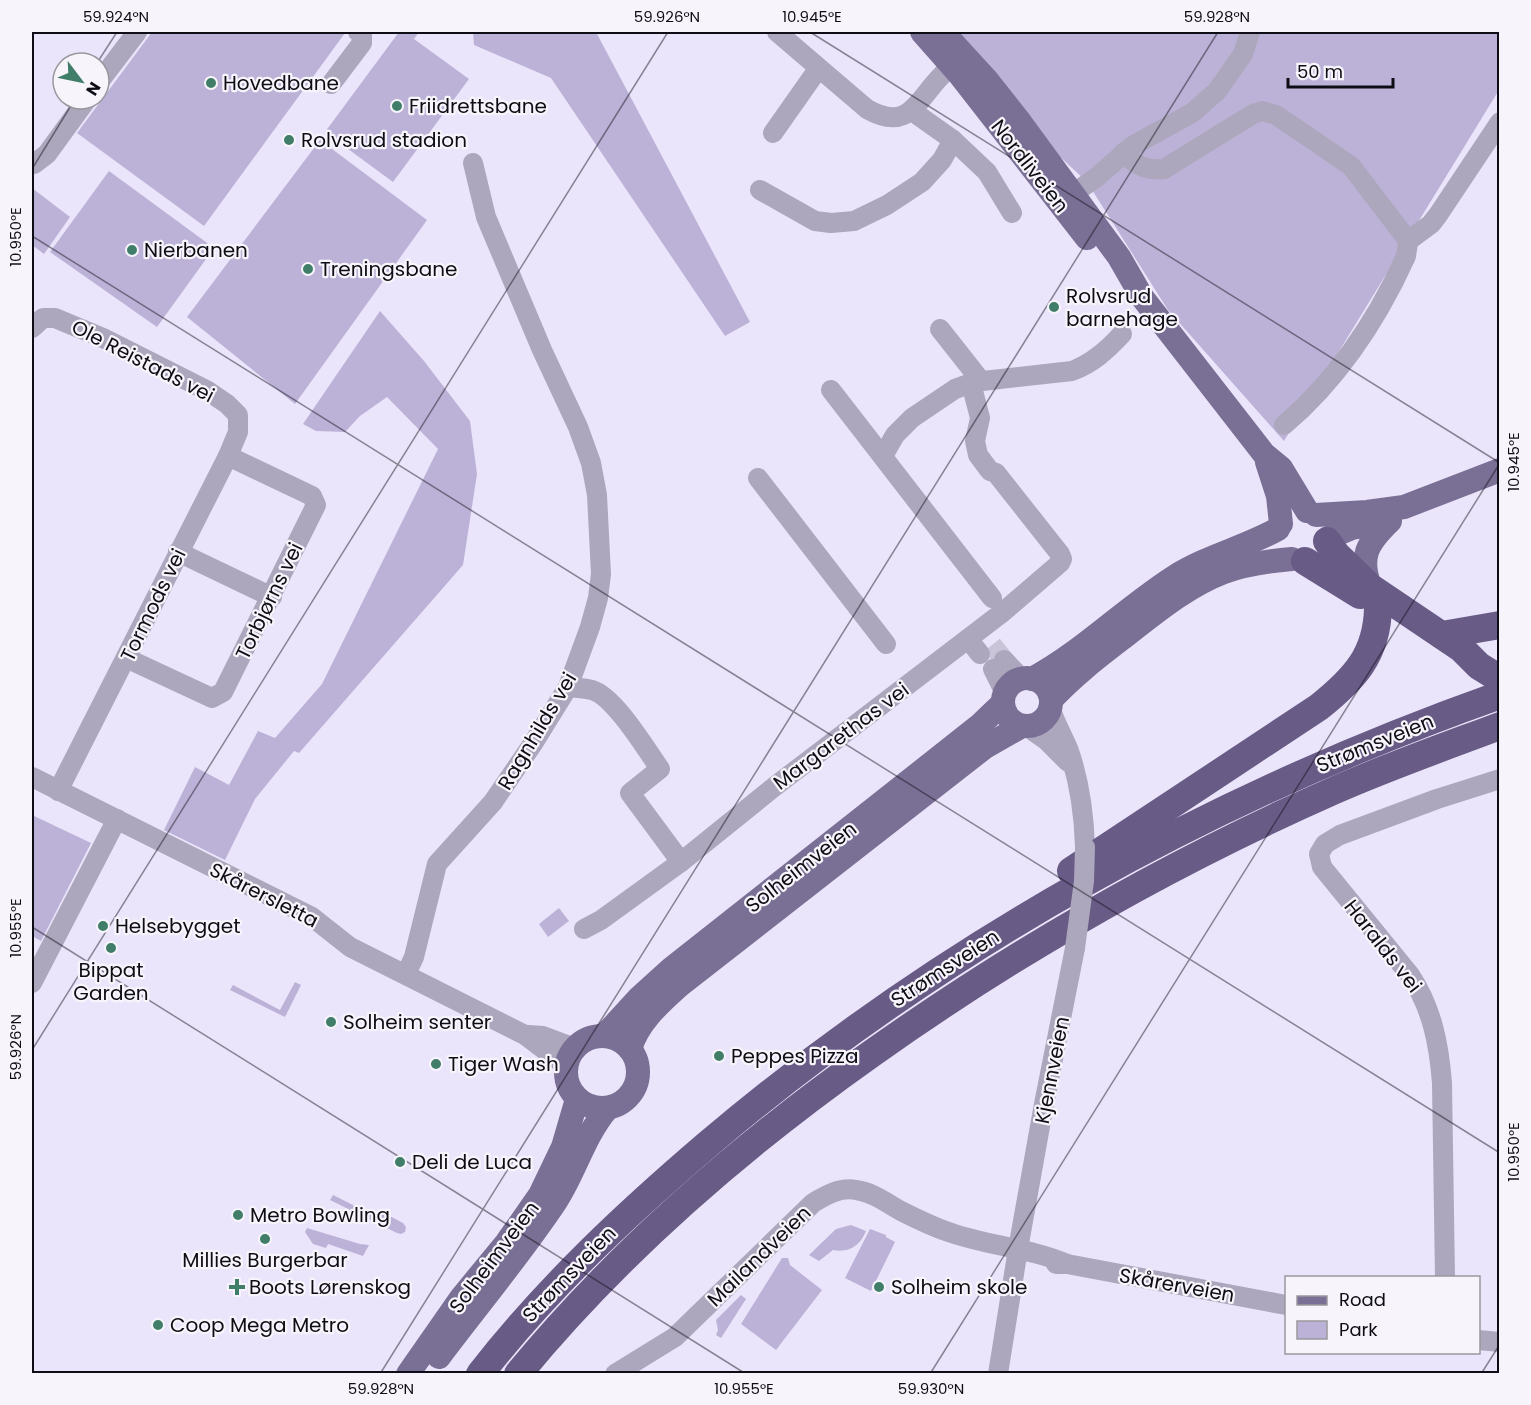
<svg xmlns="http://www.w3.org/2000/svg" width="1531" height="1405" viewBox="0 0 1531 1405" font-family="Poppins,sans-serif">
  <rect width="100%" height="100%" fill="#ebe5fb"/>
  <!-- green -->
  <g fill="#bcb2d7">
    <path d="M152,32L345,33L204,226L77,133Z"/>
    <path d="M399,32H419L414,39L469,79L393,182L325,132Z"/>
    <path d="M473,32H596L750,322L725,336L551,78L474,45Z"/>
    <path d="M930,32H1499V90L1284,441L1168,310L1087,182L959,62Z"/>
    <path d="M320,140L427,220L295,404L187,317Z"/>
    <path d="M109,171L214,248L157,327L50,252Z"/>
    <path d="M32,188L70,217L44,254L32,245Z"/>
    <path d="M380,311L424,361L470,421L477,474L463,565L299,753L294,751L255,799L225,860L164,830L195,767L229,785L258,731L275,738L322,684L438,449L387,397L360,416L345,432L316,431L303,424Z"/>
    <path d="M32,815L91,843L41,941L32,936Z"/>
    <path d="M559,908L569,921L548,937L539,924Z"/>
    <path d="M295,982L301,985L285,1017L230,990L233,985L280,1010Z"/>
    <path d="M333,1195L373,1215L384,1213L403,1223L406,1227L405,1232L401,1234L397,1233L330,1200Z"/>
    <path d="M851,1225L866,1231C860,1246 849,1253 833,1250L819,1261L809,1255L836,1229Z"/>
    <path d="M307,1228L360,1244L369,1245L363,1256L328,1244L326,1248L313,1244L305,1232Z"/>
    <path d="M870,1229L886,1235V1237L895,1242L871,1291L845,1278Z"/>
    <path d="M782,1258H788L790,1265L822,1290L776,1350L741,1324Z"/>
    <path d="M741,1295L746,1299L721,1338L716,1335L718,1330L716,1320Z"/>
  </g>
  <g fill="none" stroke-linecap="round" stroke-linejoin="round">
    <!-- minor-tunnel -->
    <path stroke="#cac4d8" stroke-width="20" stroke-dasharray="20 10" stroke-linecap="butt" d="M992,645L1004,660"/>
    <!-- minor -->
    <g stroke="#aca7bc" stroke-width="20">
      <path d="M777,32L867,109C909,133 917,100 942,75C945,72 948,67 952,64C955,62 961,61 965,60"/>
      <path d="M99,82L137,32"/>
      <path d="M331,84L362,43V35L358,32"/>
      <path d="M912,111L953,140L987,172L1012,213"/>
      <path d="M773,133L818,69"/>
      <path d="M1123,153C1135,165 1147,171 1164,169L1253,114L1262,111L1276,115L1351,166L1406,238L1408,243L1406,256C1377,320 1338,379 1284,425"/>
      <path d="M32,164H34L47,154L87,99"/>
      <path d="M760,190L815,221L831,223L854,221L887,205L922,182L942,160L953,140"/>
      <path d="M1061,202L1097,177L1132,146L1192,113L1217,91L1243,54L1250,32"/>
      <path d="M1408,241L1431,224L1438,215L1500,122"/>
      <path d="M32,328L43,318H55L103,338L208,391L227,404L238,415V432L228,456L58,791"/>
      <path d="M940,329L981,381"/>
      <path d="M831,390L992,598"/>
      <path d="M883,456L895,435L912,418L955,389L974,382L1072,371C1093,363 1107,350 1122,334"/>
      <path d="M758,478L886,644"/>
      <path d="M178,552L272,597"/>
      <path d="M968,639L980,654"/>
      <path d="M126,658L212,698L223,692L316,505L312,496L228,456"/>
      <path d="M1004,660L1022,679"/>
      <path d="M993,669L1005,693"/>
      <path d="M568,687C576,688 584,688 592,690C614,696 646,749 660,769L630,793L681,862"/>
      <path d="M1050,707C1055,723 1063,736 1069,751C1080,783 1084,813 1085,847"/>
      <path d="M1026,726L1046,740L1068,762"/>
      <path d="M32,777L312,917L350,947L525,1035L566,1066"/>
      <path d="M584,929L601,920L681,862L774,787L1003,612L1060,563L1062,559L1060,554L996,473L990,471L978,455L975,441L980,418L971,383"/>
      <path d="M406,974L414,957L437,864L493,802L534,742L568,687L590,627L598,598L601,574L597,495L591,463L578,427L542,350L486,217L473,163"/>
      <path d="M32,983L117,819"/>
      <path d="M528,1035L543,1036L575,1048"/>
      <path d="M1056,1264H1067L1286,1305"/>
      <path d="M1445,1278L1442,1083C1439,1044 1432,1008 1410,975L1322,867L1319,854L1325,844L1340,835L1437,799L1500,779"/>
      <path d="M1478,1340L1500,1342"/>
      <path d="M615,1374L675,1337L813,1203C826,1195 840,1187 856,1190C872,1192 887,1203 901,1211C915,1218 929,1225 943,1230C984,1246 1028,1247 1067,1264"/>
      <path d="M998,1374L1018,1249L1044,1104L1075,948"/>
    </g>
    <!-- major -->
    <g stroke="#7a6f94" stroke-width="24">
      <path d="M922,32L960,75L1087,238"/>
      <path d="M943,32L986,79L1020,122L1119,257L1142,297L1264,454L1281,468L1307,511"/>
      <path d="M1267,462L1278,496L1281,524"/>
      <path d="M1316,515L1367,512L1404,507L1500,470"/>
      <path d="M1328,538L1352,528L1380,523"/>
      <path d="M1370,587C1359,557 1367,543 1390,521"/>
      <circle cx="1027" cy="702" r="24"/>
      <path d="M1032,679C1084,651 1124,609 1174,577C1207,556 1244,548 1278,529"/>
      <path d="M1051,700C1073,676 1098,657 1124,637C1155,613 1187,586 1224,572C1246,564 1269,561 1292,559"/>
      <circle cx="602" cy="1072" r="36"/>
      <path d="M604,1036L639,998L671,969L980,725L1003,703"/>
      <path d="M630,1049C638,1022 659,1004 680,985L985,747L1022,726"/>
      <path d="M439,1357C478,1305 520,1255 556,1201C575,1172 584,1136 607,1109"/>
      <path d="M408,1374L461,1298L507,1242L540,1195L563,1147L577,1099"/>
    </g>
    <!-- highway -->
    <g stroke="#685b86" stroke-width="28">
      <path d="M1327,541L1336,554L1370,587L1462,649L1479,666L1500,679"/>
      <path d="M1305,561L1360,595"/>
      <path d="M1442,635L1500,625"/>
      <path d="M1071,871L1319,707C1354,679 1377,655 1378,608"/>
      <path d="M480,1374C547,1288 626,1214 708,1144C941,946 1212,797 1500,695"/>
      <path d="M518,1374C620,1250 741,1146 871,1054C1016,951 1170,863 1333,791C1387,767 1444,747 1500,726"/>
    </g>
    <!-- minor-bridge -->
    <path stroke="#aca7bc" stroke-width="20" d="M1075,948L1084,881L1085,847"/>
  </g>
  <!-- ticks -->
  <path fill="none" stroke="#0e0c14" stroke-width="1.5" stroke-opacity="0.45" d="M810,32L1500,463M97,63L117,32M32,169L75,99M32,236L1500,1153M32,927L746,1374M32,1050L668,32M380,1374L1218,32M930,1374L1500,463M1481,1374L1500,1344"/>
  <!-- markers -->
  <g fill="#407e6a" stroke="#f7f5fb" stroke-width="2">
    <circle cx="211" cy="83" r="6"/>
    <circle cx="397" cy="106" r="6"/>
    <circle cx="289" cy="140" r="6"/>
    <circle cx="132" cy="250" r="6"/>
    <circle cx="308" cy="269" r="6"/>
    <circle cx="1054" cy="307" r="6"/>
    <circle cx="103" cy="926" r="6"/>
    <circle cx="111" cy="948" r="6"/>
    <circle cx="331" cy="1022" r="6"/>
    <circle cx="719" cy="1056" r="6"/>
    <circle cx="436" cy="1064" r="6"/>
    <circle cx="400" cy="1162" r="6"/>
    <circle cx="238" cy="1215" r="6"/>
    <circle cx="265" cy="1239" r="6"/>
    <path d="M234 1278h6v6h6v6h-6v6h-6v-6h-6v-6h6z"/>
    <circle cx="879" cy="1287" r="6"/>
    <circle cx="158" cy="1325" r="6"/>
  </g>
  <g text-anchor="middle" dominant-baseline="central" stroke-width="4.5" stroke-linejoin="round" paint-order="stroke">
    <!-- poi labels -->
    <g font-size="20" fill="#0e0c14" stroke="#f7f5fb" text-anchor="start">
      <text x="223" y="83">Hovedbane</text>
      <text x="409" y="106">Friidrettsbane</text>
      <text x="301" y="140">Rolvsrud stadion</text>
      <text x="144" y="250">Nierbanen</text>
      <text x="320" y="269">Treningsbane</text>
      <text x="1066" y="296">Rolvsrud<tspan x="1066" dy="23">barnehage</tspan></text>
      <text x="115" y="926">Helsebygget</text>
      <text x="111" y="970" text-anchor="middle">Bippat<tspan x="111" dy="23">Garden</tspan></text>
      <text x="343" y="1022">Solheim senter</text>
      <text x="731" y="1056">Peppes Pizza</text>
      <text x="448" y="1064">Tiger Wash</text>
      <text x="412" y="1162">Deli de Luca</text>
      <text x="250" y="1215">Metro Bowling</text>
      <text x="265" y="1260" text-anchor="middle">Millies Burgerbar</text>
      <text x="249" y="1287">Boots Lørenskog</text>
      <text x="891" y="1287">Solheim skole</text>
      <text x="170" y="1325">Coop Mega Metro</text>
    </g>
    <!-- street labels -->
    <g font-size="20" fill="#0e0c14" stroke="#f7f5fb">
      <text transform="translate(1030 166) rotate(52)">Nordliveien</text>
      <text transform="translate(143 361) rotate(27)">Ole Reistads vei</text>
      <text transform="translate(269 601) rotate(-64)">Torbjørns vei</text>
      <text transform="translate(153 605) rotate(-64)">Tormods vei</text>
      <text transform="translate(537 731) rotate(-59)">Ragnhilds vei</text>
      <text transform="translate(841 736) rotate(-37)">Margarethas vei</text>
      <text transform="translate(1375 743) rotate(-22)">Strømsveien</text>
      <text transform="translate(801 867) rotate(-38)">Solheimveien</text>
      <text transform="translate(264 895) rotate(27)">Skårersletta</text>
      <text transform="translate(1383 946) rotate(52)">Haralds vei</text>
      <text transform="translate(945 968) rotate(-33)">Strømsveien</text>
      <text transform="translate(1052 1070) rotate(-79)">Kjennveien</text>
      <text transform="translate(759 1256) rotate(-44)">Mailandveien</text>
      <text transform="translate(494 1257) rotate(-53)">Solheimveien</text>
      <text transform="translate(569 1274) rotate(-46)">Strømsveien</text>
      <text transform="translate(1177 1285) rotate(10)">Skårerveien</text>
    </g>
  </g>
  <!-- border -->
  <rect width="1531" height="1405" fill="none" stroke="#f7f5fb" stroke-width="66"/>
  <!-- legend -->
  <rect x="1285" y="1276" width="195" height="78" fill="#f7f5fb" stroke="#9a989f" stroke-width="1.5"/>
  <rect x="1297" y="1296" width="30" height="9" fill="#7a6f94" stroke="#9a989f" stroke-width="1.5"/>
  <text x="1339" y="1306" font-size="18" fill="#0e0c14">Road</text>
  <rect x="1297" y="1321" width="30" height="18" fill="#bcb2d7" stroke="#9a989f" stroke-width="1.5"/>
  <text x="1339" y="1336" font-size="18" fill="#0e0c14">Park</text>
  <!-- north arrow -->
  <g transform="translate(81 81) rotate(122)"><circle r="28" fill="#f7f5fb" stroke="#9a989f" stroke-width="1.5"/>
  <path d="M0-4.5L10 22L0 15L-10 22Z" fill="#407e6a"/>
  <text y="-9" font-size="16" font-weight="bold" text-anchor="middle" fill="#0e0c14">N</text>
  </g>
  <!-- scale -->
  <path d="M1288 78v9h105v-9" fill="none" stroke="#0e0c14" stroke-width="3"/>
  <text x="1297" y="78" font-size="18" fill="#0e0c14" stroke="#f7f5fb" stroke-width="4.5" paint-order="stroke">50 m</text>
  <rect x="33" y="33" width="1465" height="1339" fill="none" stroke="#0e0c14" stroke-width="2"/>
  <g font-size="15" text-anchor="middle" fill="#0e0c14">
    <text x="116" y="22">59.924°N</text>
    <text x="667" y="22">59.926°N</text>
    <text x="812" y="22">10.945°E</text>
    <text x="1217" y="22">59.928°N</text>
    <text transform="translate(16 237) rotate(-90)" y="5">10.950°E</text>
    <text transform="translate(1514 462) rotate(-90)" y="5">10.945°E</text>
    <text transform="translate(16 928) rotate(-90)" y="5">10.955°E</text>
    <text transform="translate(16 1047) rotate(-90)" y="5">59.926°N</text>
    <text transform="translate(1514 1152) rotate(-90)" y="5">10.950°E</text>
    <text x="381" y="1394">59.928°N</text>
    <text x="744" y="1394">10.955°E</text>
    <text x="931" y="1394">59.930°N</text>
  </g>
</svg>
